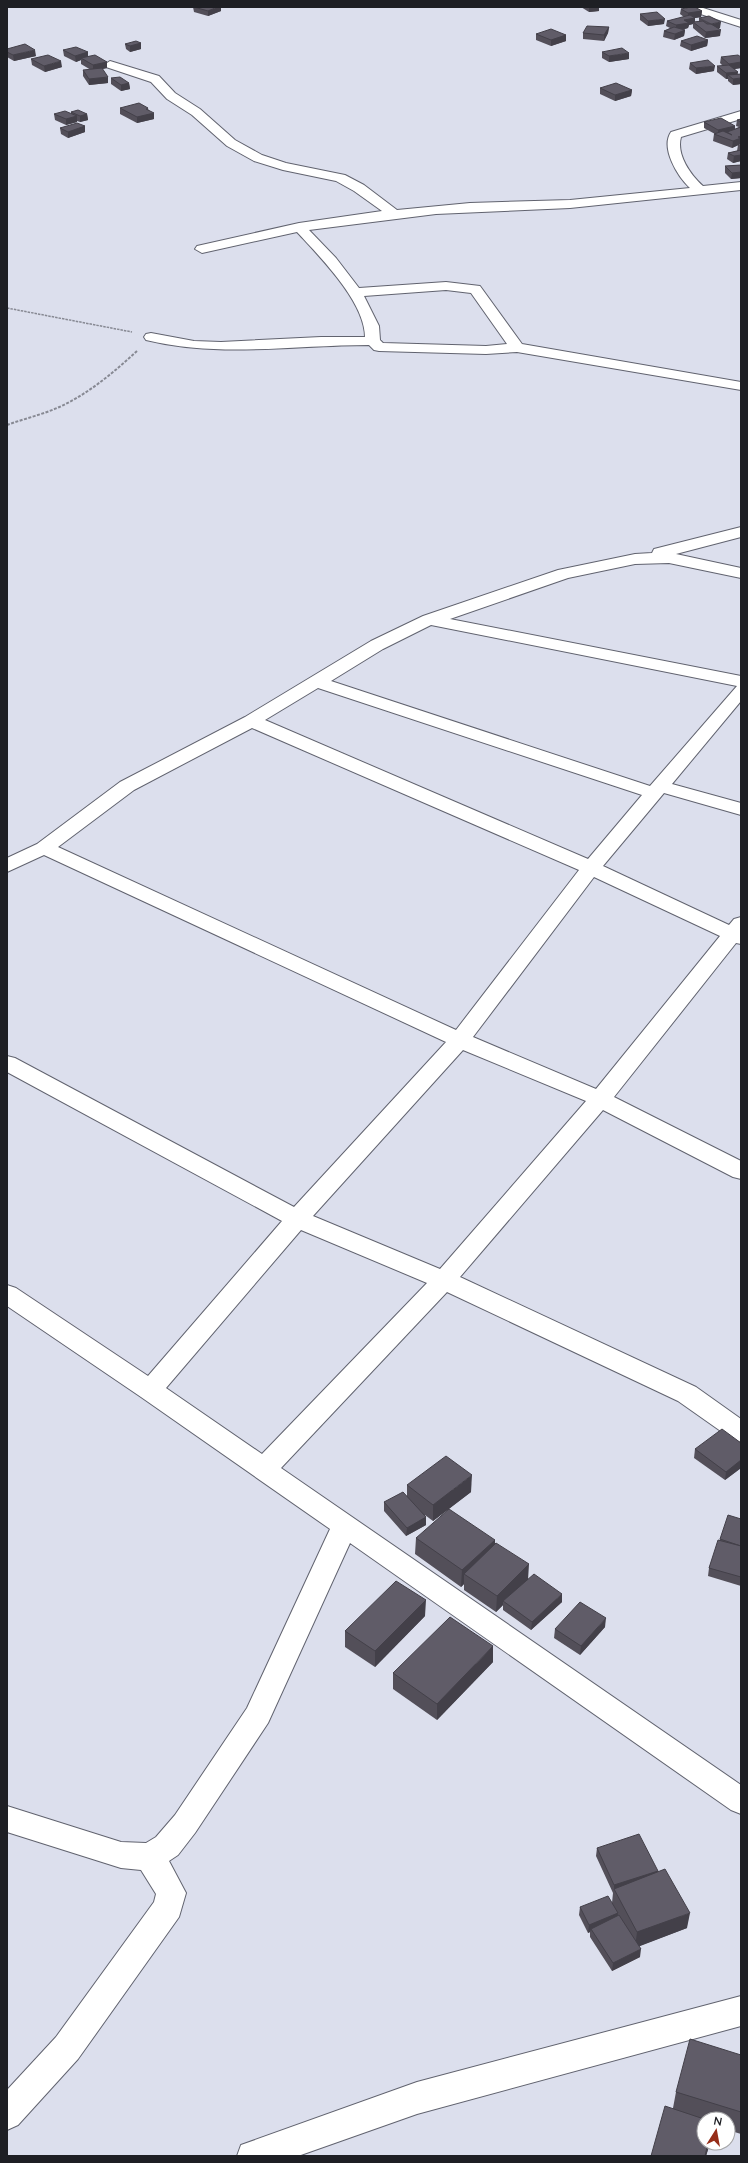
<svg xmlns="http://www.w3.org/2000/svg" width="748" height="2163" viewBox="0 0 748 2163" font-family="Lato,sans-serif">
  <rect width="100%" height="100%" fill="#dcdfed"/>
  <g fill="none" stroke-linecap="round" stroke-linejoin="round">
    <defs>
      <g id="minor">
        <path d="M683,7H700L741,20V27L685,9Z"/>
        <path d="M110,61L159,76L175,93L200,109L235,140L262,155L286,163L345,175L364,185L397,210L470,203L570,200L690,188C678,177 660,148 671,132L741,111V119L681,137C676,155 691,175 703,186L741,182V190L570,208L436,214L309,230L336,258L359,288L446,282L480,286L522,344L741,382V390L517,352L486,354L379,351L374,350L369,345C295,345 219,358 146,340L144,337L146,334L151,333L194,341L221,342L321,337H365C365,302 320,257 297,232L202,253L195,249L197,246L299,223L382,211L354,191L336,181L283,170L254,161L227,146L192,115L167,99L151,82L106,67L104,65ZM446,290L471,293L507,344L486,346L383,343L380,340L379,326L364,296Z"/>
        <path d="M741,527V537L676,554L741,568V578L669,563L635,564L568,578L450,619L741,676V701L672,784L741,803V815L664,793L603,866L729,925L734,919L741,917V944L736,943L614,1097L741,1161V1179L733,1177L603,1110L460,1277L696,1387L741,1419V1442L732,1439L678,1401L447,1292L281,1468L741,1785V1814L731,1810L350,1543L268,1723L195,1833L178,1855L169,1861L186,1893L179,1917L78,2059L18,2125L7,2130V2090L56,2037L154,1902L156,1894L141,1870L121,1868L7,1832V1806L121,1842L146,1843L156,1837L175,1815L247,1708L330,1529L141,1397L7,1306V1285L16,1288L148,1376L282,1221L7,1072V1056L15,1058L294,1207L446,1042L44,855L7,872V858L37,844L120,782L245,717L371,641L423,616L558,570L635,554L652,553L654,549ZM431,625L737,686L650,786L331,681L383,649ZM318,688L642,795L588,859L265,720ZM252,728L579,870L456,1030L58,847L134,790ZM594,877L720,936L596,1089L473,1037ZM463,1050L586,1101L440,1269L313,1216ZM301,1230L427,1283L262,1454L166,1388Z"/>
        <path d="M741,1996V2026L417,2114L298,2156H237L241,2145L417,2082Z"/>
      </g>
    </defs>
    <!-- minor casing -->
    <use href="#minor" stroke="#61636f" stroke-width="2"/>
    <!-- path-far1 -->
    <path stroke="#878993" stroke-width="1.5" stroke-dasharray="2.5 1" stroke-linecap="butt" d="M7,308L132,332"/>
    <!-- path -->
    <path stroke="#878993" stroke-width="2" stroke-dasharray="3 1.5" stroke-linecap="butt" d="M7,425C23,419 41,415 57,408C87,395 113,373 137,351"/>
    <!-- minor -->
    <use href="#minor" fill="#fff" fill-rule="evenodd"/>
  </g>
  <!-- wall -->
  <g fill="#534f59">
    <path d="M193,7L221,11L208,16L194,12Z"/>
    <path d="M581,7H599V11L589,12Z"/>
    <path d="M681,9L702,11L701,17L695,18V22H699V18L720,28H718L720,36L705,38L693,28V24L689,25L688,28L682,30H685L684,36L674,40L663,37L664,31L670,28L666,26L667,21L684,17L680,14Z"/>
    <path d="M640,14L664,24L648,26L640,20Z"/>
    <path d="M609,27L608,33L604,41L583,39V33Z"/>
    <path d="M536,34L566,35V41L551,46L536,40Z"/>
    <path d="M708,40L707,46L691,51L680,46L681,41Z"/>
    <path d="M141,43V49L130,52L126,49L125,44Z"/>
    <path d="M7,49L36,56L14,61L7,57Z"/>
    <path d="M63,50L88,52V56L107,62V68L102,69L108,83L89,85L83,76V70H91L81,64V60L76,62L64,56Z"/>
    <path d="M602,52L629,59L609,62L602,58Z"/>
    <path d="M721,57H741V68L734,69L738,72L737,74H741V84L733,85L728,81V79H726L717,72V66H723L720,63Z"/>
    <path d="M31,59L62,67L45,72L32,65Z"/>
    <path d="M690,63L714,71L696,74L689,69Z"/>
    <path d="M111,78L129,83L130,89L121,91L111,84Z"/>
    <path d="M600,88L632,90L631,96L615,101L600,94Z"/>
    <path d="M120,108L149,110L154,119L137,123L120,114Z"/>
    <path d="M71,112L87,114L88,120L80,122L77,121V122L66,125L55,120L54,114H71Z"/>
    <path d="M741,119V144L738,145H741V161L733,163L727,159L728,153L737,151L738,145L732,148L713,141L714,134H715L704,128V122L735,126V129L739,127L736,126L737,120Z"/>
    <path d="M85,126V132L68,138L61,134L60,128Z"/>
    <path d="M741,165V178L731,179L725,173V166Z"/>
    <path d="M741,1443V1468L725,1480L694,1458L695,1449Z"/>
    <path d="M407,1485L471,1492L433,1521L425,1515L426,1525L406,1536L384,1511V1502L407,1496Z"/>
    <path d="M741,1519V1586L708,1576L709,1568L720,1539Z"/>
    <path d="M416,1538L495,1540V1544L528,1579L562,1602L531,1630L503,1610V1605L496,1612L464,1590V1584L461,1587L415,1554Z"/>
    <path d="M425,1616L375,1667L345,1647V1631Z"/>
    <path d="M605,1627L580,1655L554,1638L555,1629Z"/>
    <path d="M493,1662L437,1720L393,1689V1673Z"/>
    <path d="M597,1848L658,1872L687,1928L639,1946L640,1957L612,1971L590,1937V1932L588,1933L579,1915L580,1907L612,1903L613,1893L596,1856Z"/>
    <path d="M741,2055V2134L728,2130V2119H704V2143H710L706,2156H651L673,2108L676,2092Z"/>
  </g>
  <!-- shaded-wall -->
  <g fill="#434049">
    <path d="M217,7H221V11L208,16V11Z"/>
    <path d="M589,7H599V11L589,12Z"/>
    <path d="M702,11L701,17L695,18V23L693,22V24L689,25L688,28L676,31V25L684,20L688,19V13Z"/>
    <path d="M665,19L664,24L648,26V21Z"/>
    <path d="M721,22L720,28L710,30L711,24Z"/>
    <path d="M609,27L608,33L604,41V35Z"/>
    <path d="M685,30L684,36L674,40L675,34Z"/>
    <path d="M721,30L720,36L705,38L706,32Z"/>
    <path d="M566,35V41L551,46V40Z"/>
    <path d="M708,40L707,46L691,51V45Z"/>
    <path d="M141,43V49L130,52V46Z"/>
    <path d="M35,50L36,56L14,61L13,55Z"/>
    <path d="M88,52V58H81V60L76,62L75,56Z"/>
    <path d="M629,53V59L609,62V56Z"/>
    <path d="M61,61L62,67L45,72L44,66Z"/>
    <path d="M107,62V68L93,71V65Z"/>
    <path d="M741,62V68L729,70V64Z"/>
    <path d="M715,66L714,71L696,74V68Z"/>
    <path d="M738,72L737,78L728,75V79H726V73Z"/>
    <path d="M108,77V83L89,85V79Z"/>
    <path d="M741,78V84L733,85V79Z"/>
    <path d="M129,83L130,89L121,91V85Z"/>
    <path d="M632,90L631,96L615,101V95Z"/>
    <path d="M148,108L149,114L154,113V119L137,123V117L146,109Z"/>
    <path d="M87,114L88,120L80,122V116Z"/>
    <path d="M77,116V122L66,125V119Z"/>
    <path d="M85,126V132L68,138V132Z"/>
    <path d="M735,126L734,132H727L726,134L718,136V130Z"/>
    <path d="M741,136V144L732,148L733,141L738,137Z"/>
    <path d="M741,155V161L733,163L734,156Z"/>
    <path d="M741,172V178L731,179L732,173Z"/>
    <path d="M741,1460V1468L725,1480L726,1472Z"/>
    <path d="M472,1475L471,1492L433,1521V1505Z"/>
    <path d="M426,1517V1525L406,1536L407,1528Z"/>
    <path d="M495,1540L494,1556L464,1574V1584L461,1587L462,1570Z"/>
    <path d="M529,1564L528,1580L503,1601V1605L496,1612L497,1596Z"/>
    <path d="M562,1594V1602L531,1630L532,1622Z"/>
    <path d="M426,1600L425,1616L375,1667V1651Z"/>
    <path d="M606,1618L605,1627L580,1655L581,1646Z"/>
    <path d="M493,1646V1662L437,1720V1704Z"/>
    <path d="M658,1871L657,1879L614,1889V1885Z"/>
    <path d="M618,1913L617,1921L591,1929L590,1932L588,1933L589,1925Z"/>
    <path d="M690,1913L687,1928L635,1948L637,1932Z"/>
    <path d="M641,1949L640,1957L612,1971L613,1963Z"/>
    <path d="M708,2143H710L706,2156H705Z"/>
  </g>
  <!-- building -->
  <g fill="#605c68" stroke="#434049">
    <path d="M194,7H217L208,11Z"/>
    <path d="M691,7H695L702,11L688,13L681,9Z"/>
    <path d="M657,12L665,19L648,21L640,14Z"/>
    <path d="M690,15L695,18L684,20L689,23L676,25L667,21Z"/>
    <path d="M709,16L721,22L711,24L721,30L706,32L693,22L703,21L707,24H711L699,18Z"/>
    <path d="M587,26L609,27L604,35L583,33Z"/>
    <path d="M674,27L685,30L675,34L664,31Z"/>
    <path d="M551,29L566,35L551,40L536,34Z"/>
    <path d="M697,36L708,40L691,45L681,41Z"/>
    <path d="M136,41L141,43L130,46L125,44Z"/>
    <path d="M25,44L35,50L13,55L7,52V49Z"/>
    <path d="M76,47L88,52L75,56L63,50Z"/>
    <path d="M622,48L629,53L609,56L602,52Z"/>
    <path d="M48,55L61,61L44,66L31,59Z"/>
    <path d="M95,55L107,62L93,65L81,58Z"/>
    <path d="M738,55L741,57V62L729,64L721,57Z"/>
    <path d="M708,60L715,66L696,68L690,63Z"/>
    <path d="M729,65L738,72L726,73L717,66Z"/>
    <path d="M102,68L108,77L89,79L83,70Z"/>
    <path d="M741,74V78L733,79L728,75Z"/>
    <path d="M120,77L129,83L121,85L111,78Z"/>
    <path d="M616,83L632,90L615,95L600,88Z"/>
    <path d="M139,103L148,108L146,109L154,113L137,117L120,108Z"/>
    <path d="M78,110L87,114L80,116L71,112Z"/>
    <path d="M65,111L77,116L66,119L54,114Z"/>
    <path d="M721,118L735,126L718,130L704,122Z"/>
    <path d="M741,119V122L737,120Z"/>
    <path d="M77,123L85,126L68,132L60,128Z"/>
    <path d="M741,127V136L738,137L741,138L733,141L714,134L723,131L732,135L727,132Z"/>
    <path d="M741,150V155L734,156L728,153Z"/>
    <path d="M741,165V172L732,173L725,166Z"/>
    <path d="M722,1429L741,1443V1460L726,1472L695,1449Z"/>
    <path d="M446,1456L472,1475L433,1505L407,1485Z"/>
    <path d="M403,1492L426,1517L407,1528L384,1502Z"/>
    <path d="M449,1509L495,1540L462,1570L416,1538Z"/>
    <path d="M728,1515L741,1519V1546L720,1539Z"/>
    <path d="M718,1540L741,1546V1577L709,1568Z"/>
    <path d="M496,1543L529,1564L497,1596L464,1574Z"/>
    <path d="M534,1574L562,1594L532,1622L503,1601Z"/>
    <path d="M396,1581L426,1600L375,1651L345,1631Z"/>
    <path d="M580,1602L606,1618L581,1646L555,1629Z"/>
    <path d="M450,1617L493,1646L437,1704L393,1673Z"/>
    <path d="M639,1834L658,1871L614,1885L597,1848Z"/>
    <path d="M665,1869L690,1913L637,1932L614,1889Z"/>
    <path d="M608,1896L618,1913L589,1925L580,1907Z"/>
    <path d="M619,1915L641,1949L613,1963L591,1929Z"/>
    <path d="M690,2039L741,2055V2112L676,2092Z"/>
    <path d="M665,2106L704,2119V2143H708L705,2156H651Z"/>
  </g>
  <!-- border -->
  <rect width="748" height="2163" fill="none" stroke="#1e1f24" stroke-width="16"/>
  <!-- north arrow -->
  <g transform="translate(716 2131) rotate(11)"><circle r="19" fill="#ffffff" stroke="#a5a5a7"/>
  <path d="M0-3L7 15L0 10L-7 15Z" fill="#962d18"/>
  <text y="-6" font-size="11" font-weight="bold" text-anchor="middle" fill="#1e1f24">N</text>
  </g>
</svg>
